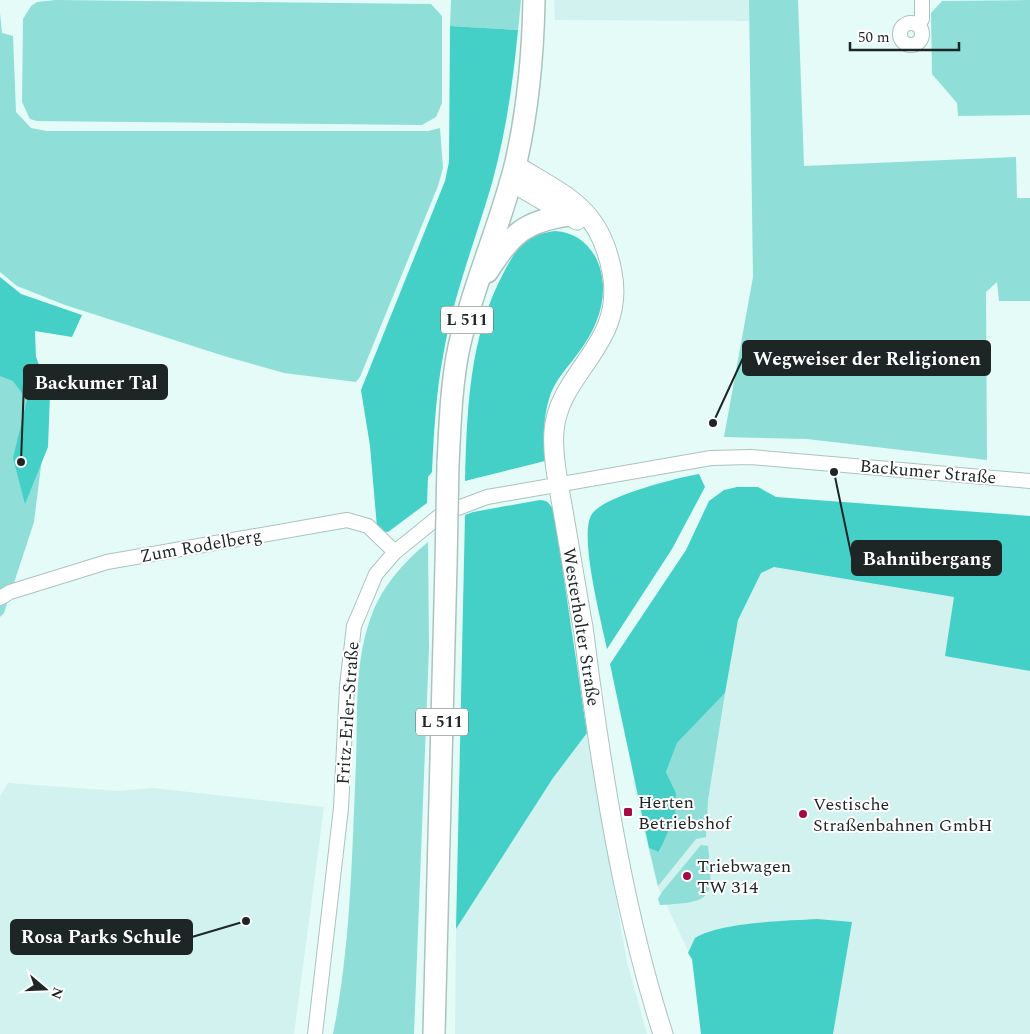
<svg xmlns="http://www.w3.org/2000/svg" width="1030" height="1034" viewBox="0 0 1030 1034" font-family="Spectral,serif">
  <rect width="100%" height="100%" fill="#e4fbf8"/>
  <!-- built -->
  <g fill="#d1f2ee">
    <path d="M554,0H749V21L555,20Z"/>
    <path d="M756,504L1030,528V1034H701L692,959L657,885L633,782Z"/>
    <path d="M587,733L627,962L647,1034H455L456,929L553,778Z"/>
    <path d="M8,783L118,791L153,788L324,807L294,1034H0V796Z"/>
  </g>
  <!-- green -->
  <g fill="#8fded7">
    <path d="M56,0L431,4L442,16V103L436,117L422,125L37,121L30,119L22,102L23,19L31,6L37,2Z"/>
    <path d="M451,0H521L518,30L450,26Z"/>
    <path d="M749,0H798L804,166L1016,157L1017,198H1030V301H999L997,282L986,292L987,460L807,439L724,437L753,277Z"/>
    <path d="M1030,0V115L958,116L957,103L932,74L931,13L942,1Z"/>
    <path d="M0,13L2,33L13,36L16,112L31,128L47,131H428L440,128L443,168L438,186L360,377L356,382L284,373L224,356L65,305L17,286L0,272Z"/>
    <path d="M0,277L36,357L49,402L34,522L4,613L0,617Z"/>
    <path d="M428,542L429,647L414,1034H333C351,945 352,853 356,763C358,715 354,665 370,620C381,587 402,564 428,542Z"/>
    <path d="M725,693L708,800L706,837L696,839L658,886L649,848L660,852L676,793L666,772L677,743Z"/>
    <path d="M701,845L708,846C713,898 716,902 660,905L658,899L662,892Z"/>
  </g>
  <!-- forest -->
  <g fill="#44d0c7">
    <path d="M450,26L518,30C513,82 506,133 492,183C476,239 454,293 444,351C436,391 434,431 432,472L428,477L427,503L388,532L381,531L377,527L370,446L361,390L445,181L449,162Z"/>
    <path d="M555,231C573,232 586,241 595,256C612,289 600,324 579,352C569,366 558,376 551,393C543,415 543,438 545,461L465,481C467,409 469,337 504,272C511,258 521,241 536,235C542,233 549,232 555,231Z"/>
    <path d="M0,277L21,294L82,315L72,337L35,331L36,357L50,394L48,447L25,504L13,458L27,400L13,381L0,376Z"/>
    <path d="M699,474L705,487L672,549L607,649C602,623 578,534 592,514C604,496 676,478 699,474Z"/>
    <path d="M737,487H758L776,497L1030,516V671L945,656L954,597L774,567L761,573L738,620L725,693L677,743L666,772L676,793L675,816L659,852L649,848L610,664L686,550L709,501L724,490Z"/>
    <path d="M540,500C548,500 551,505 554,512L587,733L553,778L456,929L465,515L473,512Z"/>
    <path d="M817,919L852,922L833,1034H701L692,959L688,953L695,938C722,922 784,921 817,919Z"/>
  </g>
  <g fill="none" stroke-linecap="round" stroke-linejoin="round">
    <defs>
      <g id="street">
        <circle cx="911" cy="34" r="11"/>
        <path d="M918,25L922,19V0"/>
        <path d="M0,598L10,592L107,562L347,520L368,526L395,552"/>
        <path d="M315,1034L341,808L347,686L354,626L376,574L395,552L442,514L487,497L711,458L751,457L1030,481"/>
      </g>
      <g id="secondary">
        <path d="M515,165C565,196 600,207 612,272C626,345 559,371 554,431C552,457 559,486 563,511C570,550 576,589 583,627C586,648 588,668 591,688C607,804 627,922 663,1034"/>
        <path d="M510,181L577,220"/>
      </g>
      <g id="primary">
        <path d="M487,272C511,234 525,221 569,215"/>
        <path d="M448,464C450,426 451,385 459,347C473,284 501,225 516,162C528,109 533,54 534,0"/>
        <path d="M434,1034L446,564"/>
      </g>
    </defs>
    <!-- street casing -->
    <use href="#street" stroke="#acc2bf" stroke-width="16"/>
    <!-- secondary casing -->
    <use href="#secondary" stroke="#acc2bf" stroke-width="21"/>
    <!-- primary casing -->
    <use href="#primary" stroke="#acc2bf" stroke-width="24"/>
    <!-- street -->
    <use href="#street" stroke="#fff" stroke-width="14"/>
    <!-- secondary -->
    <use href="#secondary" stroke="#fff" stroke-width="19"/>
    <!-- primary -->
    <use href="#primary" stroke="#fff" stroke-width="21"/>
    <defs>
      <path id="primary-bridge" d="M446,564L448,464"/>
    </defs>
    <!-- primary-bridge casing -->
    <use href="#primary-bridge" stroke="#acc2bf" stroke-width="24" stroke-linecap="butt"/>
    <!-- primary-bridge -->
    <use href="#primary-bridge" stroke="#fff" stroke-width="21"/>
  </g>
  <!-- markers -->
  <g fill="#a40c45" stroke="#fff" stroke-width="2">
    <rect x="623" y="807" width="10" height="10" rx="2.5"/>
    <circle cx="803" cy="814" r="5"/>
    <circle cx="687" cy="876" r="5"/>
  </g>
  <g text-anchor="middle" dominant-baseline="central" stroke-width="4" stroke-linejoin="round" paint-order="stroke">
    <!-- shield labels -->
    <g fill="#fff" stroke="#616766" stroke-width="1">
      <rect x="441" y="306.5" width="52" height="27" rx="4"/>
      <rect x="416" y="708.5" width="52" height="27" rx="4"/>
    </g>
    <g font-size="16" font-weight="bold" fill="#1d2625">
      <text x="467" y="320">L 511</text>
      <text x="442" y="722">L 511</text>
    </g>
    <!-- street labels -->
    <g font-size="18" fill="#1d2625" stroke="#fff">
      <text transform="translate(928 472) rotate(5)">Backumer Straße</text>
      <text transform="translate(201 546) rotate(-10)">Zum Rodelberg</text>
      <text transform="translate(581 627) rotate(81)">Westerholter Straße</text>
      <text transform="translate(348 713) rotate(-86)">Fritz-Erler-Straße</text>
    </g>
    <!-- poi labels -->
    <g font-size="18" fill="#1d2625" stroke="#fff" text-anchor="start">
      <text x="638" y="802">Herten<tspan x="638" dy="21">Betriebshof</tspan></text>
      <text x="813" y="804">Vestische<tspan x="813" dy="21">Straßenbahnen GmbH</tspan></text>
      <text x="697" y="866">Triebwagen<tspan x="697" dy="21">TW 314</tspan></text>
    </g>
  </g>
  <!-- callouts -->
  <path fill="none" stroke="#1d2625" stroke-width="2" d="M713 423L743 358M21 462L24 382M834 472L852 558M246 921L192 937"/>
  <g fill="#1d2625" stroke="#fff" stroke-width="2">
    <circle cx="713" cy="423" r="5"/>
    <circle cx="21" cy="462" r="5"/>
    <circle cx="834" cy="472" r="5"/>
    <circle cx="246" cy="921" r="5"/>
  </g>
  <g fill="#1d2625" stroke="#1d2625" stroke-width="2">
    <rect x="743" y="341" width="247" height="34" rx="5"/>
    <rect x="24" y="365" width="143" height="34" rx="5"/>
    <rect x="852" y="541" width="149" height="34" rx="5"/>
    <rect x="11" y="920" width="181" height="34" rx="5"/>
  </g>
  <g font-size="19" text-anchor="middle" font-weight="bold" fill="#fff">
    <text x="867" y="365">Wegweiser der Religionen</text>
    <text x="96" y="389">Backumer Tal</text>
    <text x="927" y="565">Bahnübergang</text>
    <text x="101" y="943">Rosa Parks Schule</text>
  </g>
  <!-- north arrow -->
  <g transform="translate(45 989) rotate(109)" stroke="#ffffff" stroke-width="4" paint-order="stroke">
  <path d="M0-4L9 19L0 12L-9 19Z" fill="#1d2625"/>
  <text y="-8" font-size="14" font-weight="bold" text-anchor="middle" fill="#1d2625">N</text>
  </g>
  <!-- scale -->
  <path d="M850 42v8h109v-8" fill="none" stroke="#1d2625" stroke-width="2.5"/>
  <text x="858" y="42" font-size="15" fill="#1d2625" stroke="#ffffff" stroke-width="4" paint-order="stroke">50 m</text>
</svg>
